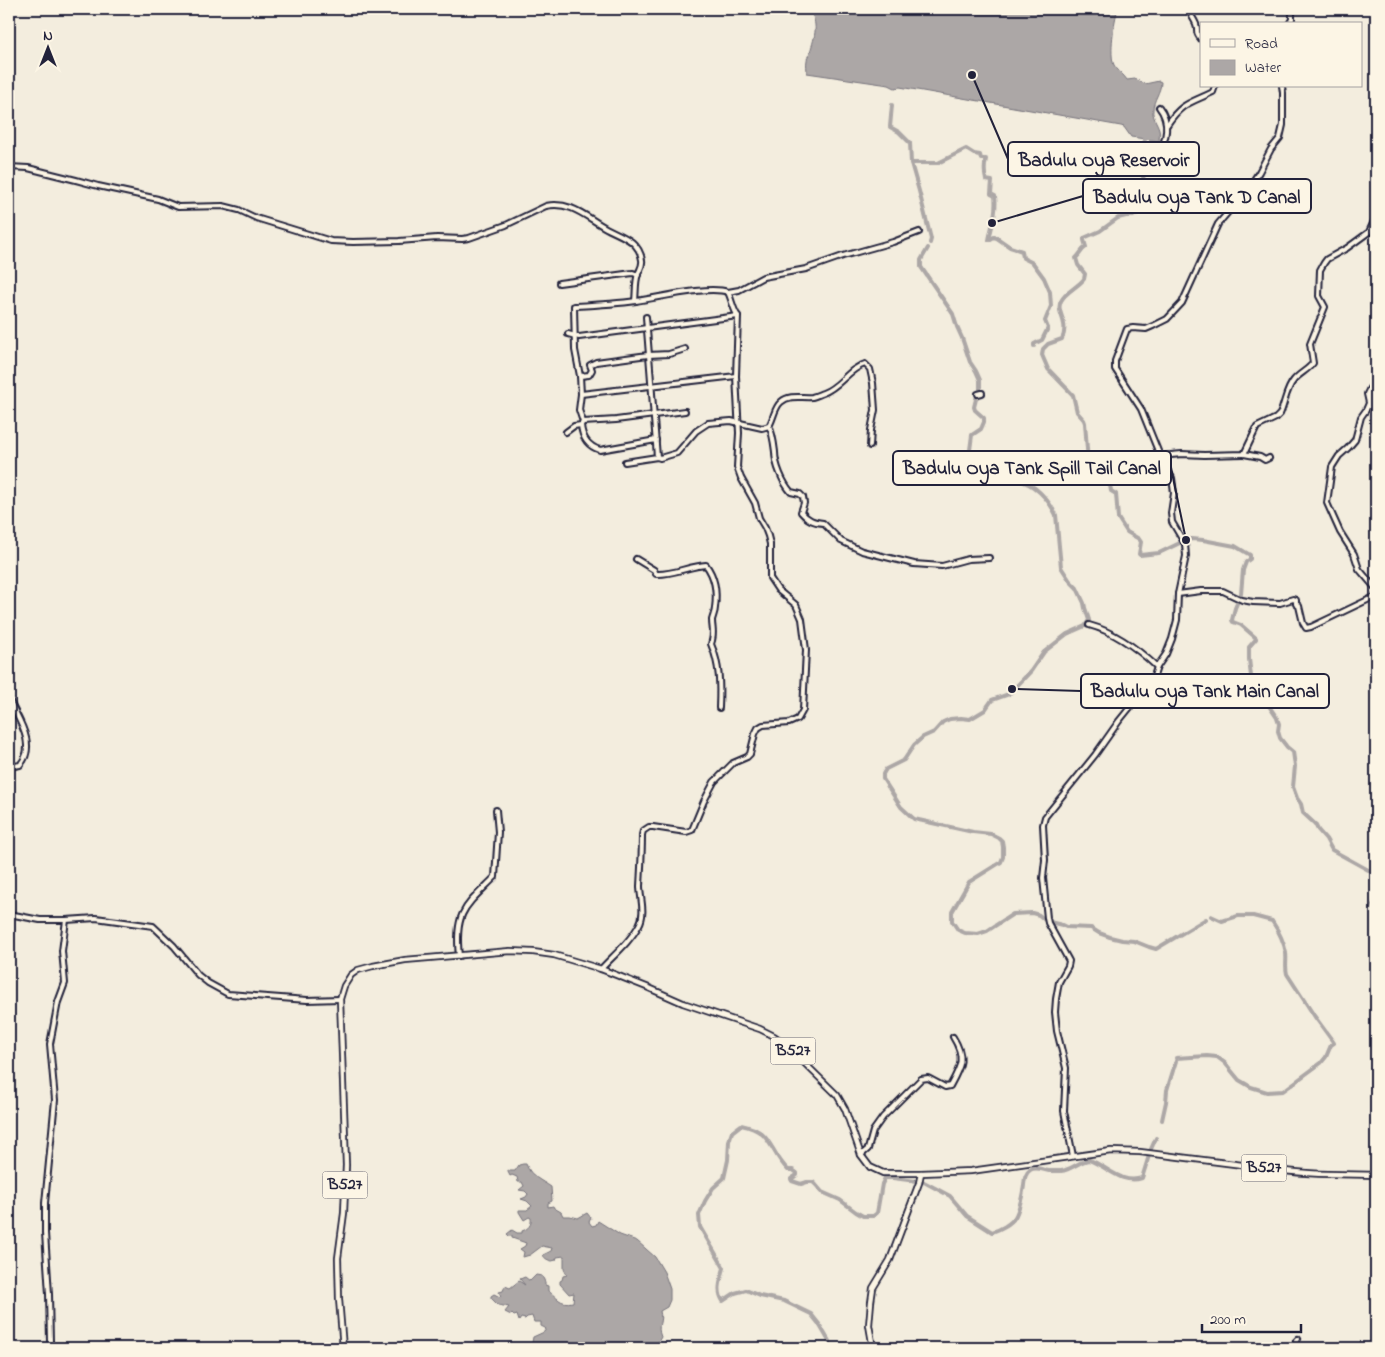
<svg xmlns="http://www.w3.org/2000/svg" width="1385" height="1357" viewBox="0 0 1385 1357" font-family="'Indie Flower',sans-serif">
  <rect width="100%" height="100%" fill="#f3edde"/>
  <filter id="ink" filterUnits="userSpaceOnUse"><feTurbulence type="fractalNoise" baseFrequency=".02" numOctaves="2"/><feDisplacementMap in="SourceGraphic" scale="10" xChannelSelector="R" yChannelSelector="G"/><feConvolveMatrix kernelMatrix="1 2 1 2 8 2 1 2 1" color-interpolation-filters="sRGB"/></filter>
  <g filter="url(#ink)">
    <!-- water -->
    <g fill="#aca7a6" stroke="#75727b">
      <path d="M809,9H1118C1114,20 1109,55 1114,65C1116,69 1124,75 1127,80L1135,79L1145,84L1159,81L1161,82C1161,92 1153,100 1153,110C1152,117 1157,122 1159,129C1160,133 1159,137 1159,141L1131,137L1124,127L1121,126L900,87L895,88L889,85L807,73C807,69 806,64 807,60C807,57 809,55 810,52C815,36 819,24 809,9Z"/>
      <path d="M523,1164H526C531,1177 541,1180 551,1187L552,1201L548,1203V1207L553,1206L554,1208L561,1212L563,1216H570L578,1218L587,1213L591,1218L589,1222L592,1226L596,1225L598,1221L620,1235L637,1241L655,1257L664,1272L670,1289V1300L667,1307L660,1311C663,1322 656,1325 661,1337L658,1342H646L634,1348H531L533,1337L544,1332L546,1329L545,1328L541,1326V1322H534L532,1316L527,1317L525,1319L521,1318L519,1321L517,1315L514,1316L512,1314L511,1315L505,1312L509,1307L498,1305L491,1298V1296L494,1294L500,1297L501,1296L499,1292L503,1291L505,1286L510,1288L519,1281L525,1285L520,1279L525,1277L530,1281L536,1275L542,1276L545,1282V1285L548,1286V1291C558,1297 559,1305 573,1302L574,1293L569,1294L560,1284V1281L562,1280L563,1276L567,1275L564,1269V1256L557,1257L556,1260L552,1261C548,1260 545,1259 543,1255L551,1251L552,1248L542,1246L530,1255L523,1257L524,1252L520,1249L525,1246L526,1243L512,1238V1236H509L507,1234L512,1230L517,1233H522V1231C528,1229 532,1225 531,1218L529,1217L524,1220L519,1212V1210H527L532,1206L527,1201L521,1199L526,1197L528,1194L525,1191L519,1190L524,1186L522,1182H518L517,1177L512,1175L510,1176L508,1172V1170L510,1171H515L519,1165Z"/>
    </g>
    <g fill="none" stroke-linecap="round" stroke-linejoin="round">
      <!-- canal -->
      <g stroke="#aca7a6" stroke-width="4">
        <path d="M892,105L890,127L899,132L910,143L911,163L919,191L931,239L930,243"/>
        <path d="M1145,139C1143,150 1140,161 1142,173C1142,177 1145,180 1146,184C1144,186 1141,188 1139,190C1131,198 1138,204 1139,212L1133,216H1126L1118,218L1100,231L1084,238V240L1086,247C1081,250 1080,255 1076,258L1078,265L1085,274L1084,279C1078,287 1065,292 1061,301C1055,312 1070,322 1062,339L1048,344L1043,349L1042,355L1048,369L1073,395L1077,412L1084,420L1085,423L1088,462C1096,473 1110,476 1111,491L1116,494L1118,518L1127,532L1139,539L1141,542L1139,554L1140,555L1159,553L1186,540L1192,539L1203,540L1235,546L1250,555V559L1246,562L1243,570L1241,594L1235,608L1232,620L1233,622L1241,625L1256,638V639L1249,647V659L1252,685L1257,692V700L1259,702L1269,706L1277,718L1279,724L1278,731L1280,738L1287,747L1293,752L1295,766L1293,787L1297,798L1301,804L1303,813L1315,824L1318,830L1326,839L1332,850L1372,872L1376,892"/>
        <path d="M911,163H938L966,149L974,154L980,155L981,159H986C984,167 984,172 986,180L992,181L991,194L995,196C997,212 992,224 989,240L994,237L997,238L1010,247L1022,251L1023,258L1033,263L1044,278L1050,292L1051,306L1045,321L1048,328L1042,340L1034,344V346"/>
        <path d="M928,248L921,260V267L953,314L957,327L962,338L970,362L976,371L980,380V391L976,399L974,407L975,410L984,418V422L981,429L972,435L970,450L972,457L978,466L990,471L1004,481C1008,481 1012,480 1016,480C1034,482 1049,500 1056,515L1061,567L1070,581L1077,588L1084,603L1085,608L1089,620L1085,626L1067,634L1044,652L1031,671L1009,694L992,700L985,710L970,719L961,718L950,719L943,722L934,732L923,737L914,745L904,760L886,769L883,774V779L901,807L914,819L973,832L991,834L999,838L1002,841L1003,847V857L1001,862L969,882L952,912V921L958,930L965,933L978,934L987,931L1013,914L1032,913L1039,915L1046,921L1062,925L1066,927L1091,928L1099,933L1110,937L1122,940L1134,941L1149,947L1156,949L1206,919"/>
        <path d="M1376,900L1373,905L1376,915"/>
        <path d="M1376,922V931"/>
        <path d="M1176,1058L1207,1056L1217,1057L1225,1063L1239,1080L1251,1087L1267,1092L1283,1091L1321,1063L1326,1057L1331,1045L1334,1043L1315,1017L1287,974C1285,967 1287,960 1286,953C1284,942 1278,930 1272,921L1253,916H1238L1222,921L1211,916"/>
        <path d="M1162,1120L1166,1102L1167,1090L1176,1061"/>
        <path d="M922,1181L950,1196L967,1216L992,1232C999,1230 1011,1224 1015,1217C1018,1212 1022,1198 1023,1191C1025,1184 1023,1175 1030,1170C1036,1166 1043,1170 1049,1171C1052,1171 1057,1171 1061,1171C1072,1170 1079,1161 1089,1160C1107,1166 1121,1185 1142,1178L1151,1149L1156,1138"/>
        <path d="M833,1348L819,1324L811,1314L784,1301L760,1296L746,1290L735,1293L723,1301C716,1291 721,1279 724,1268L700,1227L699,1215L705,1201L713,1188L724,1178L728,1160L729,1141L732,1132L741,1125C773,1131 768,1150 788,1170H793L797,1173V1175L791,1179L792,1181L801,1184L807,1182H813L816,1185L822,1192L840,1200L856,1212L863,1216H873L877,1213L882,1184L885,1178H893L916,1181"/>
      </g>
      <defs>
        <g id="minor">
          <path d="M1188,9C1190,14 1194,19 1196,24C1199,32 1194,31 1201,39"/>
          <path d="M1289,24L1292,19V9"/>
          <path d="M1159,107C1171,122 1166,139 1159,155L1173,160L1166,167"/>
          <path d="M1167,125C1182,102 1191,103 1213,92L1215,86"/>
          <path d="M9,167L28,168L76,180L98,186L158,199L178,207L223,206L239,210L256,218L331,241L353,242L399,241L437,238L462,239L469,238L506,225L546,206C571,201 586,217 606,228C621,236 639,240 642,260C643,266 640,269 638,274C635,282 636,293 635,301"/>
          <path d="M559,283L625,274L633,273L638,275"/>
          <path d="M728,292L739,290L763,277L806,269L843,256L893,242L919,232"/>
          <path d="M646,317L657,457"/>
          <path d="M568,334L579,337L738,316"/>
          <path d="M580,376L589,375L592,370L590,365L596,362L648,355L669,354L685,349"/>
          <path d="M1376,385L1370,388L1367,394L1369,403L1366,410L1361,417L1355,440L1348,448L1339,456L1332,467L1327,503L1340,532L1354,554L1359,569L1376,589"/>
          <path d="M581,394L736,376"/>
          <path d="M978,394L982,393"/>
          <path d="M583,422L579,410L581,394L580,376L575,350L574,306C594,305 615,304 636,301C658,298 709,285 728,292C732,300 733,310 738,316L736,376L739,433L737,467L741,478L755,503L759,518L765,528L768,536L770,544V578L778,590L796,605L802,619L806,650L803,710L798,719L789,723L763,725L758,728L755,734L750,754L747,757L733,763L714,782L704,801L692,830L686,832L653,827H649L643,831L642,835C642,852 641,869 640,886C640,898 646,913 639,925C630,942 614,955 601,969"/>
          <path d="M581,425C582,437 587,446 600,450L656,440"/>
          <path d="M769,426C773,434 774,444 775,452C775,465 783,483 791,492L800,494L803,497L804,503L801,512C808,520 813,522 823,523L841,541L862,551L914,564L942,566L968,559L989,558"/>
          <path d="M566,432L574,426L581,425L583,422L616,420L685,411"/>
          <path d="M1244,454L1260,457L1265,460L1269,458"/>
          <path d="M1160,456L1182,454L1204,455L1244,454L1257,427L1276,418L1280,414C1285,403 1286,389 1294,380C1300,373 1308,370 1313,363L1310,344L1325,307L1319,296L1320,270L1324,263L1327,259L1347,248L1369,232L1376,217"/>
          <path d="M625,462L657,457L660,458L677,453L696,431L708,423L731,421L762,428L769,426C774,418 774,408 781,402C790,394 802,398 812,397C816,396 820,394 823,393C840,387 848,369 865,364L870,369L873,383L875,410L871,430L870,446"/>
          <path d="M636,559L654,570L656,574C673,575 689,566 706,565C715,577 717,593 715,608C715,612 713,616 712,620C712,630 715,633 711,644C720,665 720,686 719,708"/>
          <path d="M1178,594L1201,591H1223L1242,600L1253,602L1280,603L1293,599L1296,600V604L1299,606L1303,623L1306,628L1311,627L1376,596"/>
          <path d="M1089,625C1115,632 1138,649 1157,667"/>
          <path d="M9,699C17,718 38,745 20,765L9,767"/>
          <path d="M9,914L40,920H66L96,918L153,926L174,946L198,975L208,983L228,994L307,1000L340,999"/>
          <path d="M459,956C454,911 466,906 495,877L498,832L496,810"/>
          <path d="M861,1155L868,1149L873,1131L883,1117L921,1079L928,1078L945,1087L950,1086C961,1066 966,1058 953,1037"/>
          <path d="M1073,1156L1064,1111L1066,1068L1057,1031L1055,1012L1056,999L1059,982L1068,966L1069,961L1048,923L1047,918L1043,878L1045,860L1043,825L1045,817L1095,755L1119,721L1153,679L1157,667L1166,654L1172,639L1177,620L1178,594L1186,556L1185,544L1172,522L1171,513L1174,493L1172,478L1160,456L1141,409L1115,369V361L1127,329L1133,328L1146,329L1153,326L1167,319L1182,303L1218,224L1248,189L1259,172L1271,149L1280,138L1283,125V93L1282,86"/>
          <path d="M49,1348L50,1342L49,1294L45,1233V1203L55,1100L50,1044L58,1002L65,983L62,951L66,920"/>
          <path d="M1295,1348L1296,1341L1298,1339"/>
        </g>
        <g id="major">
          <path d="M343,1348L339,1299L338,1258L344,1213L346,1165L340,999L344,986L351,975L358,970L373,966L405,960L510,951L533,952L554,955L601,969L649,988L683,1003L760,1029L774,1036L785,1044L837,1095L845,1109L861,1155L870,1167L883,1173H921L971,1171L1111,1151L1140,1152L1266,1168C1303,1175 1339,1174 1376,1175"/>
          <path d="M873,1348L869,1325L871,1302L873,1288L890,1260L919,1183L921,1173"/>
        </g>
      </defs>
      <!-- minor casing -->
      <use href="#minor" stroke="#22223b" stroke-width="8"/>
      <!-- major casing -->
      <use href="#major" stroke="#22223b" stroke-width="8"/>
      <!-- minor -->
      <use href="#minor" stroke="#fcf5e5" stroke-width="4"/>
      <!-- major -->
      <use href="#major" stroke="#fcf5e5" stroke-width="4.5"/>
    </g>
  </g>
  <g text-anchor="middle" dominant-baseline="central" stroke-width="4" stroke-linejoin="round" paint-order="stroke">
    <!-- shield labels -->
    <g fill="#fcf5e5" stroke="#63616e" stroke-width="1">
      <rect x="770.5" y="1037.5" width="45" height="27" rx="4"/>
      <rect x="1241.5" y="1154.5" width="45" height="27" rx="4"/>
      <rect x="322.5" y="1171.5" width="45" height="27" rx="4"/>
    </g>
    <g font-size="16" font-weight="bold" fill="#22223b">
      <text x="793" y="1051">B527</text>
      <text x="1264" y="1168">B527</text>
      <text x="345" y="1185">B527</text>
    </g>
  </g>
  <!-- callouts -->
  <path fill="none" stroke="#22223b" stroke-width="2" d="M972 75L1008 159M992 223L1083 196M1186 540L1171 468M1012 689L1081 691"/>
  <g fill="#22223b" stroke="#fcf5e5" stroke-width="2">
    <circle cx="972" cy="75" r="5"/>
    <circle cx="992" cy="223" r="5"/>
    <circle cx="1186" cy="540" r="5"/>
    <circle cx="1012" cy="689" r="5"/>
  </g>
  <g fill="#fcf5e5" stroke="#22223b" stroke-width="2">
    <rect x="1008" y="142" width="191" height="34" rx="5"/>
    <rect x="1083" y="179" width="228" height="34" rx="5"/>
    <rect x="893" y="451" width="278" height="34" rx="5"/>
    <rect x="1081" y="674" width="248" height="34" rx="5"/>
  </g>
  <g font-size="19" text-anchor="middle" font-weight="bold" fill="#22223b">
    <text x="1104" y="166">Badulu Oya Reservoir</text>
    <text x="1197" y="203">Badulu Oya Tank D Canal</text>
    <text x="1032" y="474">Badulu Oya Tank Spill Tail Canal</text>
    <text x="1205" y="697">Badulu Oya Tank Main Canal</text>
  </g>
  <!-- margin -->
  <rect width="1385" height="1357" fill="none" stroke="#fcf5e5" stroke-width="30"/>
  <rect x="15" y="15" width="1355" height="1327" fill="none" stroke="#22223b" stroke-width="2" filter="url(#ink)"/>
  <!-- legend -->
  <rect x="1200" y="22" width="162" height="65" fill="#fcf5e5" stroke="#a5a1a1"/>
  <rect x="1210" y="39" width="25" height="8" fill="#fcf5e5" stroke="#a5a1a1"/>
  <text x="1245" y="48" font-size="15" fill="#22223b">Road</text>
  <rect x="1210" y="60" width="25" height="15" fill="#aca7a6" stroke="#a5a1a1"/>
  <text x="1245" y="72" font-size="15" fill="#22223b">Water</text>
  <!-- north arrow -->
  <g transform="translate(48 48)" stroke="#fcf5e5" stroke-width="4" paint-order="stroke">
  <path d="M0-4L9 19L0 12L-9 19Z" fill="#22223b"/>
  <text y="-8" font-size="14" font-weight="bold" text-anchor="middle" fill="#22223b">N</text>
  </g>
  <!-- scale -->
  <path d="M1202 1324v8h99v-8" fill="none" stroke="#22223b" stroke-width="2.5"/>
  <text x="1210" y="1324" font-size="15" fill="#22223b" stroke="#fcf5e5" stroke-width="4" paint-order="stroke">200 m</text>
</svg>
